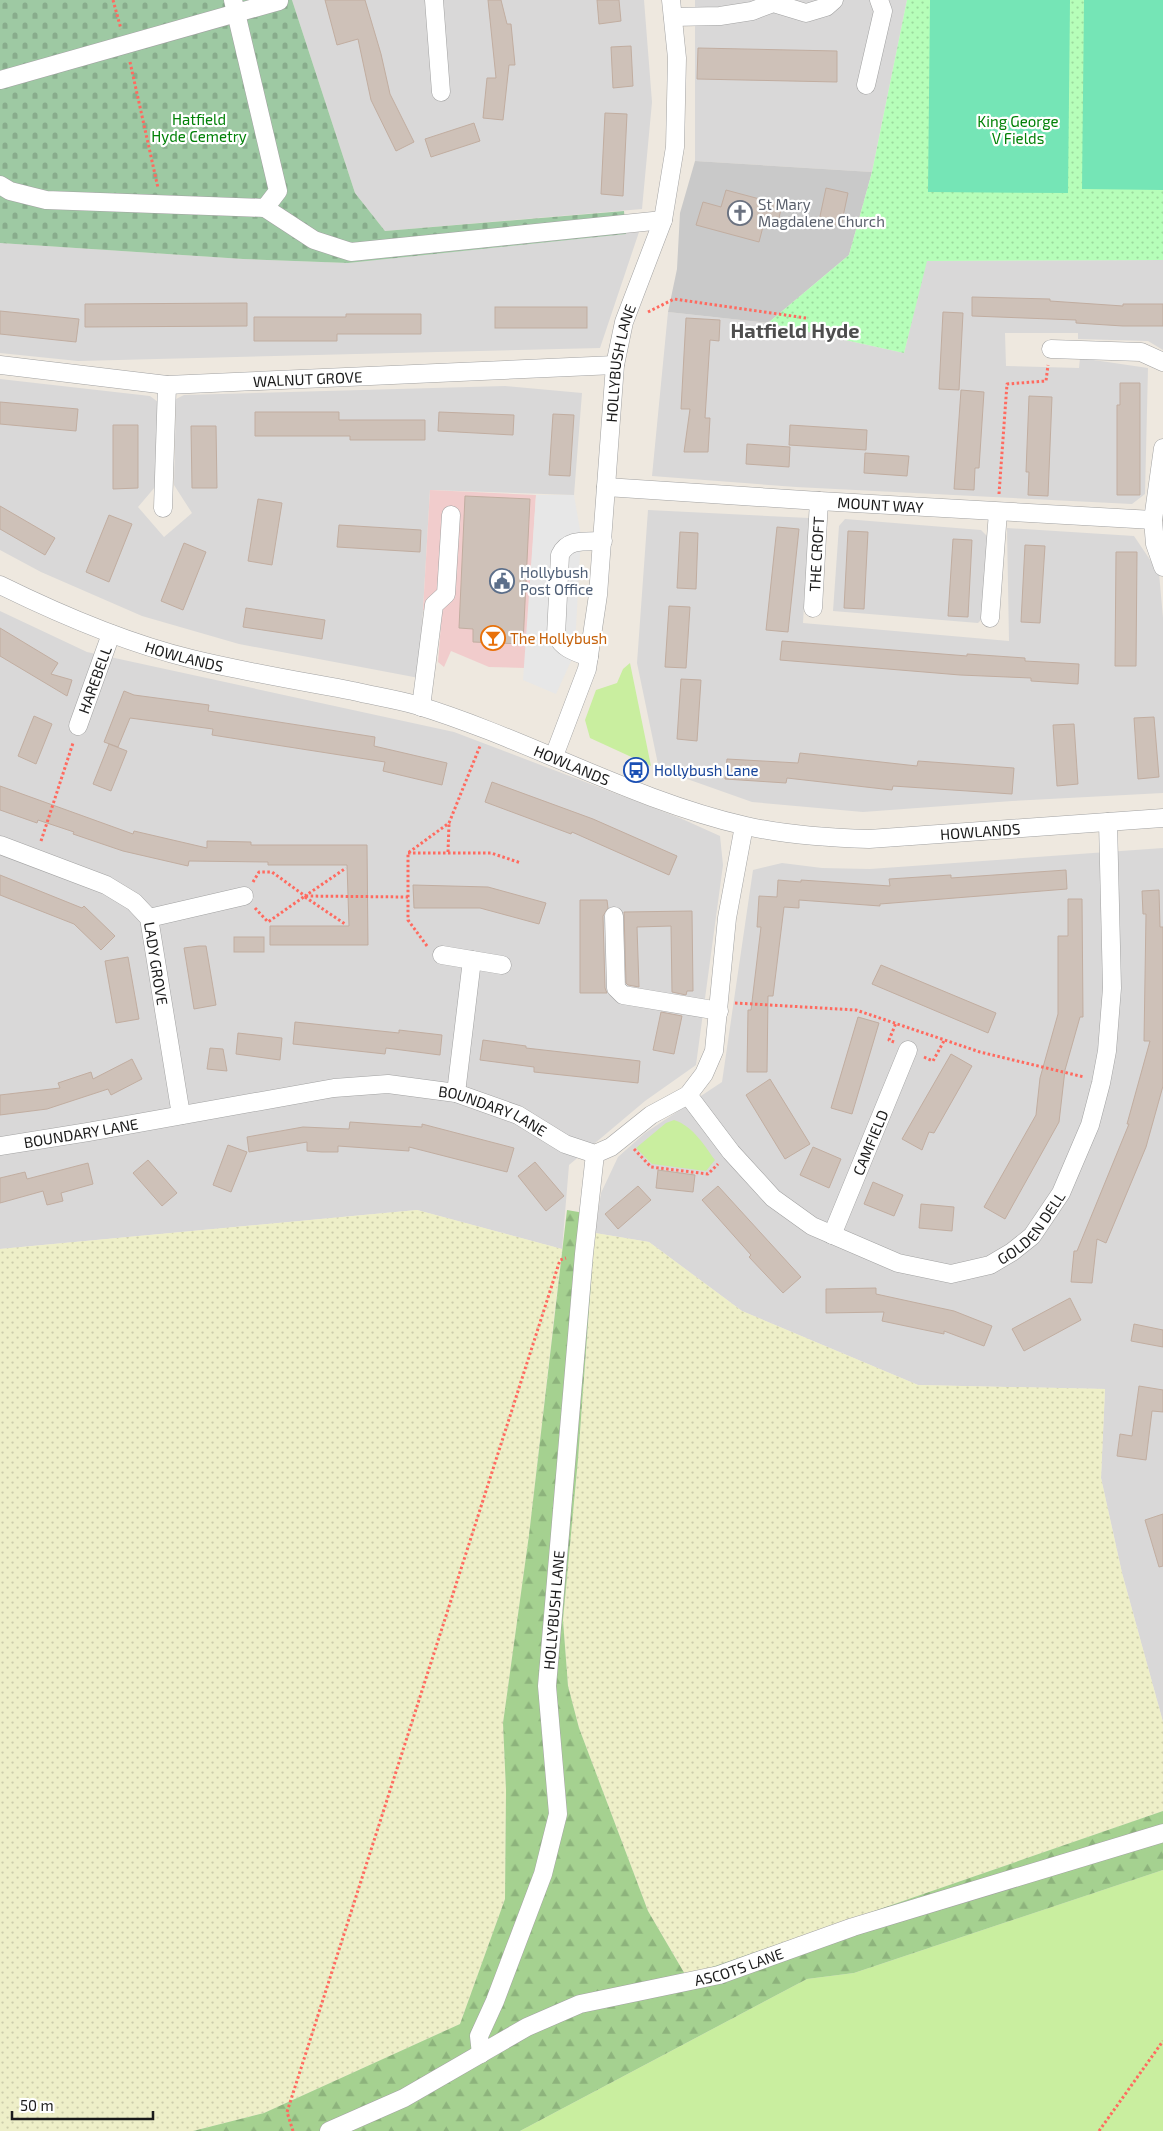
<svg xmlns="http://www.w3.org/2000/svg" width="1163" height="2131" viewBox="0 0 1163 2131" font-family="'Exo 2',sans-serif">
  <defs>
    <pattern id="farmland-dots" width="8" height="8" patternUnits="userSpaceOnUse" patternTransform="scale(1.25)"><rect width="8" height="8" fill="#eeefc8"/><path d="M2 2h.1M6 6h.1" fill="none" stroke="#ccccab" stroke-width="1.8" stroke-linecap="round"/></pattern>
    <pattern id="forest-firs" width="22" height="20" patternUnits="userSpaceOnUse" patternTransform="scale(1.25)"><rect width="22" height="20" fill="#a5d190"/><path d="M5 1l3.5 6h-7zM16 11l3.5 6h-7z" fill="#8db37c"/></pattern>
    <pattern id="cemetery-stones" width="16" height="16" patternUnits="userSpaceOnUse" patternTransform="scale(1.25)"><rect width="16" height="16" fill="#9ec9a3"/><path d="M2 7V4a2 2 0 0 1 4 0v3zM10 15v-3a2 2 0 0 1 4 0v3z" fill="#88ac8c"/></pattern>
    <pattern id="park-dots" width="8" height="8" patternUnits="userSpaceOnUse" patternTransform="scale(1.25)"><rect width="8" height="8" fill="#b6feb9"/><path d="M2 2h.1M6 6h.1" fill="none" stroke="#9cd99e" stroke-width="1.8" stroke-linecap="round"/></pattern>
  </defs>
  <rect width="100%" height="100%" fill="#eee8df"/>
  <!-- residential -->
  <g fill="#d9d8d8">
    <path d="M292,0H644L652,102L642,209L385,231L355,193Z"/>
    <path d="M695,0H907L872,172L695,161Z"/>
    <path d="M639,232L600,348L78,361L0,353V243L243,259L348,263Z"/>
    <path d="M1163,260V350L1148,341L1078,339V333H1005L1006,366L1079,368L1080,358L1148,368L1145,494L1132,504L796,487L652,476L668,312L768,323L904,353L926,261Z"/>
    <path d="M0,379L150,396L158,402L155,487L138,507L164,537L192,513L174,485L176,399L184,395L505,386L582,393L574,495L430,490L419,678L239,644L142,616L41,572L0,550Z"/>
    <path d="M648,510L809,518L803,623L1009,641L1007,528L1134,536L1159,573L1163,618V793L1012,801L863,812L752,802L659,769L637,663Z"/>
    <path d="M845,519L981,530L987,536L985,616L978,623L833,611L839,526Z"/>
    <path d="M0,611L87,652L454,732L680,818L720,836L723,865L696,1065L645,1101L569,1165L562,1249L417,1210L0,1249Z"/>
    <path d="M1163,848V1722L1122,1573L1101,1478L1105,1389L918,1385L742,1311L649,1242L595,1233L601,1193L618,1157L645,1133L722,1082L753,870L782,863L822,868L870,869Z"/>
  </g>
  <!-- commercial -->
  <path fill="#f1cccc" d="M430,490L536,495L525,668L489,667L451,651L444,667L438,662L442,611L423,610Z"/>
  <!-- religious -->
  <path fill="#c9c9c9" d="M695,161L872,172L849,255L768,323L668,312L677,269L680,213Z"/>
  <!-- farmland -->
  <g fill="url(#farmland-dots)">
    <path d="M417,1210L562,1249L529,1535L503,1723L506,1790L505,1899L460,2024L264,2113L193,2131H0V1249Z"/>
    <path d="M595,1233L649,1242L742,1311L918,1385L1105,1389L1101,1478L1122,1573L1163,1722V1811L686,1976L648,1911L579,1728L568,1686L563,1620L578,1459Z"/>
  </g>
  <!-- grass -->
  <g fill="#c9ee9f">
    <path d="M630,663L651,766L590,738L585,720L596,690L617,683L623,669Z"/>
    <path d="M674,1120C693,1126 704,1145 715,1160L706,1171L652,1164L636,1148L666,1123Z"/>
    <path d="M1163,1870V2131H520L807,1979L854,1973Z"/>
  </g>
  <!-- forest -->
  <path fill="url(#forest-firs)" d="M567,1210L596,1215L578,1459L563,1620L568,1686L579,1728L648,1911L686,1976L1163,1811V1870L854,1973L807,1979L520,2131H193L264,2113L460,2024L505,1899L506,1790L503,1723L529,1535Z"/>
  <!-- cemetery -->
  <path fill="url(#cemetery-stones)" d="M0,0H292L355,193L385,231L624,211L626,234L348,263L243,259L0,243Z"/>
  <!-- park -->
  <path fill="url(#park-dots)" d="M907,0H1163V260L927,261L904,353L768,323L849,255L872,172Z"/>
  <!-- pitch -->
  <g fill="#75e5b6">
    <path d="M930,0H1070L1068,193L928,192Z"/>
    <path d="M1084,0H1163V190L1082,189Z"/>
  </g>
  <!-- parking -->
  <path fill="#e7e7e7" d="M536,495H574L581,536L575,646L572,659L556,694L523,680Z"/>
  <!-- building -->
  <g fill="#cec1b8" stroke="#c1ada0">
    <path d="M325,0H365L381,54L390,94L414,142L396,151L371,100L358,39L337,45Z"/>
    <path d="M488,0H501L507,24H511L515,65H509L503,120L483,118L487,78H496Z"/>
    <path d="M597,0H619L621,21L599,24Z"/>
    <path d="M631,46L633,86L613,88L611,47Z"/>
    <path d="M698,48L837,51V82L697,79Z"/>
    <path d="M605,113L627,114L623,196L601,194Z"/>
    <path d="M474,123L480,141L431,157L425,139Z"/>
    <path d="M826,188L848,193L841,226L819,221Z"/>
    <path d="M726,190L782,205L778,222L765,219L759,242L696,225L703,202L721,207Z"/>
    <path d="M972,297L1050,299V301L1123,306V304H1163V326H1123L1076,323V320L972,316Z"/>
    <path d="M247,303V326L85,327V304Z"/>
    <rect x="495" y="307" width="92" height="21"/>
    <path d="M0,311L79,319L76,342L0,334Z"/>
    <path d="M943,312L963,313L959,390L939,389Z"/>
    <path d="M346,314H421V334H337V341H254V317H346Z"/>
    <path d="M686,318L720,320L719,341L710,340L705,418H710L708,452H684L690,409H681Z"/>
    <path d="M1120,383H1140V495H1117V405H1120Z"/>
    <path d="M961,390L984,392L979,468H975L974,490L954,489Z"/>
    <path d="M1029,396L1052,397L1048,496L1028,495L1029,472H1026Z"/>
    <path d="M0,402L78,409L76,431L0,424Z"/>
    <path d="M255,412H339V420H425V440H350V436H255Z"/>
    <path d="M439,412L514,415L513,435L438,431Z"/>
    <path d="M553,414L574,415L570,476L549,475Z"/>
    <path d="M113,425H138V488L113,489Z"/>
    <path d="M790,425L867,430L866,450L789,445Z"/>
    <path d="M191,426H216L217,488H192Z"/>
    <path d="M747,444L790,447L789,467L746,464Z"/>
    <path d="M865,453L909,456L907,476L864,473Z"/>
    <path d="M465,496L530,499L523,644L473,642V629L459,628Z"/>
    <path d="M258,499L282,503L272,565L248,561Z"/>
    <path d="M0,506L55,538L45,555L0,529Z"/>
    <path d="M109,515L132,524L109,582L86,572Z"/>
    <path d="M339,525L421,530L420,552L337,547Z"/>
    <path d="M777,527L799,529L788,632L766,630Z"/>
    <path d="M848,531L868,532L864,609L844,608Z"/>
    <path d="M680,532L698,533L696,589L677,588Z"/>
    <path d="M953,539L972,540L968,617L948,616Z"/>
    <path d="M184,543L206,552L183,610L161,601Z"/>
    <path d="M1025,545L1045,546L1040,623L1021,622Z"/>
    <path d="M1116,552H1137L1136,666H1115Z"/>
    <path d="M669,606L690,607L686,668L665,667Z"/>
    <path d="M246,608L325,620L322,639L243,627Z"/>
    <path d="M0,628L58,663L51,674L72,680L67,696L0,656Z"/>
    <path d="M782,641L967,656V654L1025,658V661L1079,664L1078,684L1031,681V678L960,675L780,660Z"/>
    <path d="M681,679L701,680L697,741L677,739Z"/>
    <path d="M124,691L134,695L209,705L208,711L375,737L374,746L447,763L442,785L383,771L385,762L212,735L213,729L130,718L118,747L104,742Z"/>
    <path d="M34,716L52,724L36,764L18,756Z"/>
    <path d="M1154,717L1159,777L1138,779L1134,718Z"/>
    <path d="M1074,724L1078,784L1057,786L1053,725Z"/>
    <path d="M109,744L127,751L111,791L93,784Z"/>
    <path d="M800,753L917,766L918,761L1014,768L1012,794L893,786L892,790L787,778L786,783L725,779L727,759L798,763Z"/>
    <path d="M492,782L593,819L677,856L669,875L572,832L571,834L485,802Z"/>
    <path d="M0,786L133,834L134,831L207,848V841L251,842V845H367L368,945H270V926H349L347,865H268V862L189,861L188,866L123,851L73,834L74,832L38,820L37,823L0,810Z"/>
    <path d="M1066,870L1067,889L880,904V906L799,900V908L784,907L773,996H768L767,1072H747L748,1010H751L761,927H757L759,896L777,897L778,880L801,882V880L890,886L889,879L951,875V878Z"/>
    <path d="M0,875L82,908L84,906L115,936L101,950L74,924L0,895Z"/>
    <path d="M413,885L488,887L546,903L539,924L480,908H414Z"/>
    <path d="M1159,890L1160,927H1163V1086L1146,1147L1106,1243L1097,1239L1092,1283L1071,1282L1074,1251H1077L1129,1124H1127L1150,1041H1144L1146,914H1143L1142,891Z"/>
    <path d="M1068,899H1082L1083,1017H1080L1065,1070L1059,1122L1005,1219L984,1207L1036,1115L1040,1078L1058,1014V936H1068Z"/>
    <path d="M580,900H607L608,908L603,916L605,988L607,993H580Z"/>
    <path d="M692,911L693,991H687L686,995L672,992L671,926L637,927L639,987L628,985L626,983L624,912Z"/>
    <rect x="234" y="937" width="30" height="15"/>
    <path d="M199,946H206L216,1005L194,1009L184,948Z"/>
    <path d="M128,957L139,1019L116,1023L105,961Z"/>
    <path d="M881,965L996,1013L988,1033L872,984Z"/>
    <path d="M661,1012L682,1016L674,1054L653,1050Z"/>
    <path d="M858,1017L879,1023L852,1114L831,1108Z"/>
    <path d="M295,1022L399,1033V1030L442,1035L440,1055L386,1048L385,1054L293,1044Z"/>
    <path d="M238,1033L282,1038L280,1060L236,1054Z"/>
    <path d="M483,1040L526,1046V1048L640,1061L638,1083L534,1072V1067L480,1060Z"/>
    <path d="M210,1048L223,1049L227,1071L207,1069Z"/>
    <path d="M951,1054L972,1066L934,1133L929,1132L922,1150L902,1139Z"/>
    <path d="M132,1059L142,1079L111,1095L108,1089L47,1109L0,1115V1095L60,1088L58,1083L91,1072L93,1079Z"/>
    <path d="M770,1079L810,1144L785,1159L746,1095Z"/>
    <path d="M350,1122L422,1127V1124L514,1148L507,1172L409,1147V1151L338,1146V1152H322L307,1151V1142L249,1152L247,1137L303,1127L349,1129Z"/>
    <path d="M228,1145L247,1152L231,1192L213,1185Z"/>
    <path d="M813,1147L841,1159L829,1188L800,1175Z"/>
    <path d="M148,1160L177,1193L162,1206L133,1173Z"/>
    <path d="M535,1162L564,1196L546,1211L518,1176Z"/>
    <path d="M88,1163L93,1184L61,1193L63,1201L47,1205L43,1191L0,1203V1178L25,1172L27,1179Z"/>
    <path d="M658,1170L695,1175L693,1192L656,1188Z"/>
    <path d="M873,1182L903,1195L894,1216L864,1204Z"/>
    <path d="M638,1186L651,1200L618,1229L605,1214Z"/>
    <path d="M718,1186L801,1277L783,1293L749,1257L751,1255L702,1200Z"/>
    <path d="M921,1204L954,1207L952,1231L919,1228Z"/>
    <path d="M876,1288V1294L954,1311L992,1326L984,1346L944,1331V1334L882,1321L884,1312L826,1313V1289Z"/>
    <path d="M1070,1298L1081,1320L1024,1351L1012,1329Z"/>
    <path d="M1134,1324L1163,1330V1347L1131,1341Z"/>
    <path d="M1139,1386L1163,1390V1412L1152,1411L1146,1460L1117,1456L1120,1434L1132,1436Z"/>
    <path d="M1163,1514V1566L1159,1567L1145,1520Z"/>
  </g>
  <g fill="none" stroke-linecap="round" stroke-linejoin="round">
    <defs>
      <g id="minor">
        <path d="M434,0L441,92"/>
        <path d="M673,17L720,16L752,11L773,3L806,13L826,7L834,0"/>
        <path d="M0,80L279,1"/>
        <path d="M866,85L883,11L879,0"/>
        <path d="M0,185L10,191L46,200L265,208L278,191L233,0"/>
        <path d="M265,208L314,240L351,252L663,220"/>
        <path d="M1051,349L1141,352L1163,362"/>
        <path id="s1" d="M0,365L167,385L615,365"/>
        <path d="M1163,448L1153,520L1155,544L1163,567"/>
        <path id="s2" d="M606,487L819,501L1153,520"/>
        <path d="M163,508L167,385"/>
        <path id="s3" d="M0,585C61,615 126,643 192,659C245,672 300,681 353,691C374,696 395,699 416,705C528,739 632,800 746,826C787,835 828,838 869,839L1163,818"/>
        <path id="s4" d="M813,608L819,501"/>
        <path d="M990,618L998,512"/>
        <path d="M589,657C575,652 563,649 556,635L560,555C568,538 586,542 603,541"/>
        <path d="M421,707L434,605L446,594L451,515"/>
        <path id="s5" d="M78,726L111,634"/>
        <path id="s6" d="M554,756L587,669L598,595L615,365L624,322L663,220L675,147L677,58L671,0"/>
        <path id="s7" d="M0,845L106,885L134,902L149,918L181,1115"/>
        <path d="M614,916L616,988L623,995L719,1011"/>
        <path d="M149,918L244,896"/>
        <path d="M442,955L502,965"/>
        <path d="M456,1093L472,960"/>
        <path id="s8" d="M688,1095L731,1152L773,1198L812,1226L898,1263L951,1274L990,1265L1012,1252L1032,1236L1061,1193L1090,1125L1101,1083L1107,1051L1112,988L1108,822"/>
        <path id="s9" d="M0,1146L88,1132L334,1088L388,1084L456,1093L518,1115L565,1144L595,1154L611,1147L651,1115L688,1095L704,1074L714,1051L727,918L744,826"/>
        <path id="s10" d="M832,1235L908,1050"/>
        <path id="s11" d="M481,2054L479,2036L495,2001L543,1874L558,1814L547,1686L584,1254L595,1154"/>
        <path id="s12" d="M329,2131L404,2098L527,2027L580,2004L719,1975L853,1927L1163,1833"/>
      </g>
    </defs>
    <!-- minor casing -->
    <use href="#minor" stroke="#a2a2a2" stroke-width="19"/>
    <!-- path -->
    <g stroke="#ff6a5f" stroke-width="3" stroke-dasharray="2.5 2.5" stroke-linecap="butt">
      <path d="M113,0L121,29"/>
      <path d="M130,62L158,188"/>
      <path d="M648,312L674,299L806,318"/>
      <path d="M999,494L1007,384L1046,381L1048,365"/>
      <path d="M41,841L73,743"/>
      <path d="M448,852L449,824"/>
      <path d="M408,853H491L521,863"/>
      <path d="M253,882L259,872H272L305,896L346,868"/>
      <path d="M305,897L345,924"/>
      <path d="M255,908L268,922L305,896L408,897"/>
      <path d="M427,946L408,920V853L449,823L480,746"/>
      <path d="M735,1003L856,1010L980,1052L1084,1077"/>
      <path d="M894,1042L889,1040L896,1023"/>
      <path d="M924,1057L933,1061L945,1039"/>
      <path d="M634,1149L651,1167L708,1174L718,1164"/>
      <path d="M293,2131L287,2112L560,1260L566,1258"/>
      <path d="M1099,2131L1163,2041"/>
    </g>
    <!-- minor -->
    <use href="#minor" stroke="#fff" stroke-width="18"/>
  </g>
  <!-- icons -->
  <defs>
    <symbol id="church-ring" viewBox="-11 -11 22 22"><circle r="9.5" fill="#fff" stroke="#6b7280" stroke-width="1.5"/><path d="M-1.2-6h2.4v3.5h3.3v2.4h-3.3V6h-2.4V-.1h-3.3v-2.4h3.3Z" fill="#6b7280"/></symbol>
    <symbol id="civic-ring" viewBox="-11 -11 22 22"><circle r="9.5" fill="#fff" stroke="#5c6f8a" stroke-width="1.5"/><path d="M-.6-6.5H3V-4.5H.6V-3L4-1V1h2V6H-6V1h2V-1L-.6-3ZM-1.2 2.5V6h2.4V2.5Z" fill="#5c6f8a"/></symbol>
    <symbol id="bar-ring" viewBox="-11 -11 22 22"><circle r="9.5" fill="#fff" stroke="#e8710a" stroke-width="1.5"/><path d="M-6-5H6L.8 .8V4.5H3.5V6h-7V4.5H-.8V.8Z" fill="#e8710a"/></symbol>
    <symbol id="bus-ring" viewBox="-11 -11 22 22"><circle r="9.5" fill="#fff" stroke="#1a4fb4" stroke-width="1.5"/><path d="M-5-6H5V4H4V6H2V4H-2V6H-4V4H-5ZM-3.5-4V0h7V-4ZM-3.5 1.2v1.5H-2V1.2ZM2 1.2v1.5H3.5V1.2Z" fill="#1a4fb4"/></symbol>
  </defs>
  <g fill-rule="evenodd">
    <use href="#church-ring" x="726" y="199" width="28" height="28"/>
    <use href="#civic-ring" x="488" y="567" width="28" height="28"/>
    <use href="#bar-ring" x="479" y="624" width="28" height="28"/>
    <use href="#bus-ring" x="622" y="756" width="28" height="28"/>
  </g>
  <g text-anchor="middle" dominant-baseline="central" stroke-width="4.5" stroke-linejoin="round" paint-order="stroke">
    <!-- park labels -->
    <g font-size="15" fill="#018107" stroke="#fff">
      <text x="199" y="119">Hatfield<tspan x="199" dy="17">Hyde Cemetry</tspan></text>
      <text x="1018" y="121">King George<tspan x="1018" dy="17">V Fields</tspan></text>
    </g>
    <!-- worship labels -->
    <g font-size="15" fill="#5b616d" stroke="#fff" text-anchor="start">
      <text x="758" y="204">St Mary<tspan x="758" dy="17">Magdalene Church</tspan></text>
    </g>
    <!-- street labels -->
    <g font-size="15" fill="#1b1b1b" stroke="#fff">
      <text stroke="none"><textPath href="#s6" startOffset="401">HOLLYBUSH LANE</textPath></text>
      <text stroke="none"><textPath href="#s1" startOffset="309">WALNUT GROVE</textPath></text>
      <text stroke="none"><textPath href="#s2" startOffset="275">MOUNT WAY</textPath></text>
      <text stroke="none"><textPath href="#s4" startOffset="54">THE CROFT</textPath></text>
      <text stroke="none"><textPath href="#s3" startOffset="198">HOWLANDS</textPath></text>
      <text stroke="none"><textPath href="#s5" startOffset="49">HAREBELL</textPath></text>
      <text stroke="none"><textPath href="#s3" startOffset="602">HOWLANDS</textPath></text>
      <text stroke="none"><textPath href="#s3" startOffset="1022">HOWLANDS</textPath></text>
      <text stroke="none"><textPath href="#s7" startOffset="214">LADY GROVE</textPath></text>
      <text stroke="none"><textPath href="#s9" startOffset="502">BOUNDARY LANE</textPath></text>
      <text stroke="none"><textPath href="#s9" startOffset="82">BOUNDARY LANE</textPath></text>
      <text stroke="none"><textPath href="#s10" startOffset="100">CAMFIELD</textPath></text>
      <text stroke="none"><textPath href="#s8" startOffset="426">GOLDEN DELL</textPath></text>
      <text stroke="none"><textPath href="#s11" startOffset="459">HOLLYBUSH LANE</textPath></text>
      <text stroke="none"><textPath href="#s12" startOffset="445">ASCOTS LANE</textPath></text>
    </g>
    <!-- service labels -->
    <g font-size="15" fill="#4e5e75" stroke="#fff" text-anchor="start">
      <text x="520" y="572">Hollybush<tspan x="520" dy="17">Post Office</tspan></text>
    </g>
    <!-- food labels -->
    <g font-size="15" fill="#c56008" stroke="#fff" text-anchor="start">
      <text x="510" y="638">The Hollybush</text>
    </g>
    <!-- transit labels -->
    <g font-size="15" fill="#164399" stroke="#fff" text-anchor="start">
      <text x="654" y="770">Hollybush Lane</text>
    </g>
    <!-- district labels -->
    <g font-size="20" font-weight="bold" fill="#4e4e4e" stroke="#fff">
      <text x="795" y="330">Hatfield Hyde</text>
    </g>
  </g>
  <!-- scale -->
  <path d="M12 2111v8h141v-8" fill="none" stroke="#1b1b1b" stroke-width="2.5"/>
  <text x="20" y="2111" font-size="15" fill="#1b1b1b" stroke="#ffffff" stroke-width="4" paint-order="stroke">50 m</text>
</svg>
